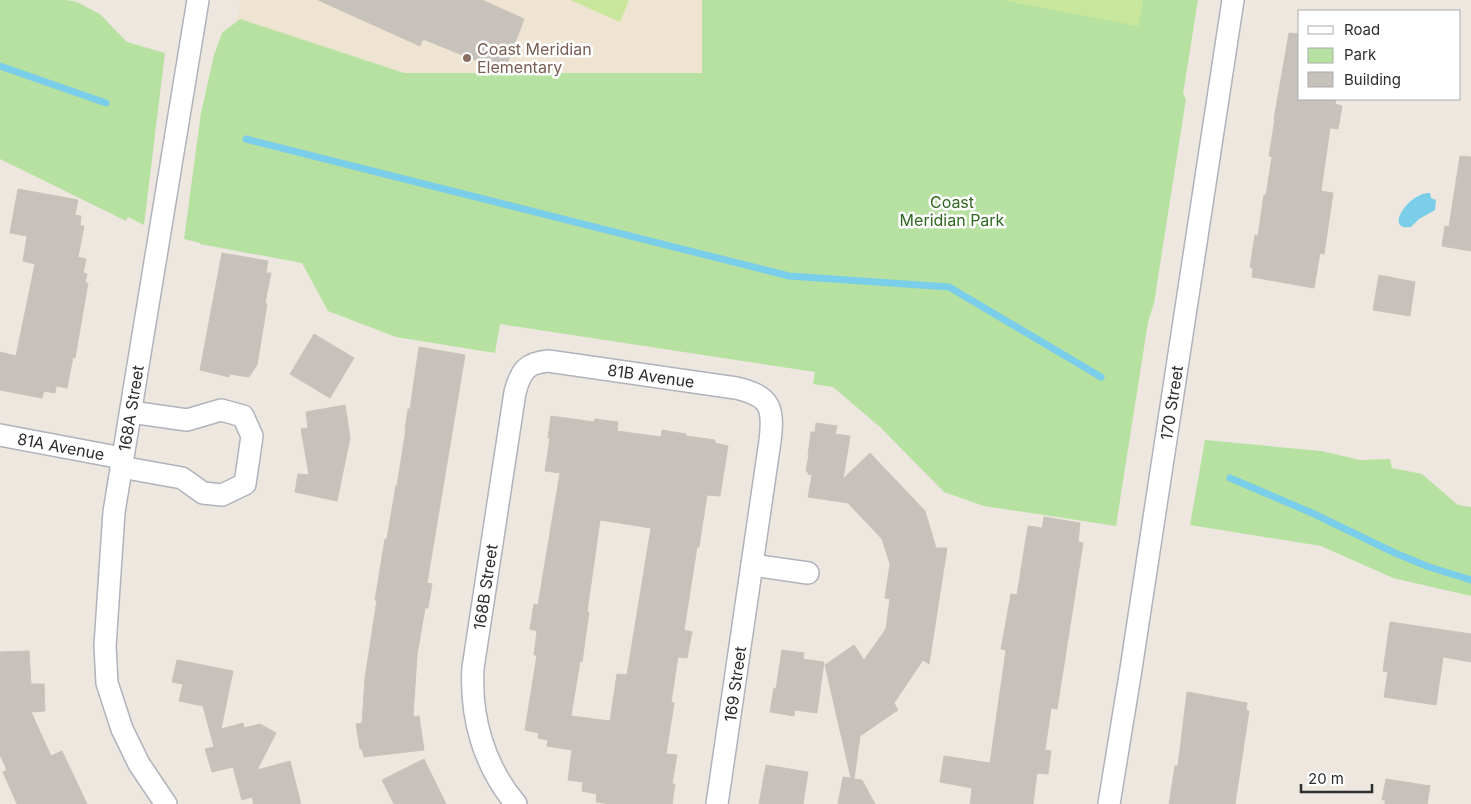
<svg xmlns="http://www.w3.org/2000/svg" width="1471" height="804" viewBox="0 0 1471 804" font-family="Inter,sans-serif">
  <rect width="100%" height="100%" fill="#ede7e0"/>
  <!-- education -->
  <path fill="#eee4d1" d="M240,0H702L705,212L221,115Z"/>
  <!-- green -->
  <g fill="#b7e1a0">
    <path d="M0,0H67L77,2L100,14L127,42L165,53L144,225L128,217L126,221L0,159Z"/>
    <path d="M702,0H1198L1183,94L1186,99L1154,303L1148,322L1116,526L984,506L944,492L880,427L833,387L813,384L815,372L500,324L495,353L396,337L328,311L302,263L200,244V243L184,239L201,113L214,55L222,33L240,19L404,73H702Z"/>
    <path d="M1205,440L1321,451L1360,460L1390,459L1392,468L1422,474L1458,505L1471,507V596L1393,578L1321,546L1190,525Z"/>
  </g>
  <!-- pitch -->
  <g fill="#c9e79c">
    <path d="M570,0H629L620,22Z"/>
    <path d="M1002,0H1143L1138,26Z"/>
  </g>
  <!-- water -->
  <path fill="#7acee9" d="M1430,193L1431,198L1436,200L1435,210L1419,219L1411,227C1383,231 1409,192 1430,193Z"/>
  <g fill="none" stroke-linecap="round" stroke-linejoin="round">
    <!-- stream -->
    <g stroke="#7acee9" stroke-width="7">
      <path d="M0,66L106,103"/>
      <path d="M246,139L789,276L949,287L1101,377"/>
      <path d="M1230,478L1312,513L1395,553L1429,567L1471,580"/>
    </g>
  </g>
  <!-- building -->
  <g fill="#c6c2bb" stroke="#c9c3ba" fill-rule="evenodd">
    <path d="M318,0H482L524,19L504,72L423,39L420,46Z"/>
    <path d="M1289,33L1300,34V99H1336L1335,104L1342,106L1338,129L1330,128L1321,191L1333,193L1324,254L1320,253L1314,288L1252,277L1253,268L1250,267L1255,235L1258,236L1264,195H1266L1272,157L1269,156L1275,119H1274Z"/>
    <path d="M1460,156L1471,157V251L1442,246L1445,226L1449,227Z"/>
    <path d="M18,189L78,200L75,215L81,216L80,226H84L78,257L86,259L83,273L87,274L85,283H88L75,358L73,357L67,388L56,386L55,393L44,391L42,398L0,390V352L16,356L35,264L23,261L27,236L10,233Z"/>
    <path d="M222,253L268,261L266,273H271L265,303L267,304L257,365L249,377L230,374L229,377L200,370Z"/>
    <path d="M1379,275L1415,282L1410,316L1373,310Z"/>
    <path d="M314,334L354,358L330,398L290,374Z"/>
    <path d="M419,347L465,355L427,583L432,584L428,608H425L417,655L413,717L419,716L424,750L364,757L362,749H360L356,724L362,723L365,678L377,600H375L385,539H387L396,485L397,486L406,429H405L408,409H410Z"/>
    <path d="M345,405L350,438L337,501L295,492L298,474L309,475L301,429L308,428L306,412Z"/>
    <path d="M551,416L594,422L595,419L618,422L617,431L661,437L662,430L686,434V436L715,440V443L728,446L720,496L707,495L699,547H697L684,630L692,632L687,658L678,657L671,702L674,703L666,754L677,755L672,784H675L672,804H610L596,802L597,794L582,791L583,782L568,780L572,750L547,746L548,740L538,738L539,733L525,730L537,655H534L537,631L530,629L534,604L538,605L560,473L545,471L550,438H548ZM600,520L651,528L627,675L617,674L610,721L571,716L580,661L582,662L589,612H587Z"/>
    <path d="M816,423L837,426L835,434L850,436L843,479L870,453L925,511L936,548H947L929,664L923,660L894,703L898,710L860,736L854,779L862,780L875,804H838L843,777L851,778L825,665L854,645L864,660L886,629L890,599L885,598L890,564L882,539L848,503L808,497L812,475L808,474V472L806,471L809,455H808L811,432H815Z"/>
    <path d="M1044,517L1080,523L1078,542L1083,543L1057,709L1051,708L1045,750L1051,751L1048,774L1037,773L1033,804H970L972,788L940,782L944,756L990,763L1006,650L1001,649L1011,594L1017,595L1028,526L1042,528Z"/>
    <path d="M1390,622L1471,634V662L1443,657L1436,705L1384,697L1388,672L1383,671Z"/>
    <path d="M782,650L804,653L803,659L824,662L817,713L795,710L794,716L770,712L774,688L776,689Z"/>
    <path d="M29,651L31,684H44L45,711L31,712L51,756L62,751L87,804H17L3,772L7,770L0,755V652Z"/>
    <path d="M177,660L233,671L221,729L243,723L244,728L260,724L276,733L257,770L290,761L301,804H254L252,797L242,800L233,767L212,772L205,749L214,747L203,706L179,701L183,684L172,682Z"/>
    <path d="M1187,692L1247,703L1246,710L1249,711L1235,804H1169L1175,766H1178Z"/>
    <path d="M424,759L446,804H394L382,780Z"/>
    <path d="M766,765L808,772L803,804H759Z"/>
    <path d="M1386,779L1430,786L1427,804H1385V800H1382Z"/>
  </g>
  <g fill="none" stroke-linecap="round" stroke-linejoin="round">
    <defs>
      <g id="street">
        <path id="s1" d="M0,435L122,458"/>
        <path d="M121,467L182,478L203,493L222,495L245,484L252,436L243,416L221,410L187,420L131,412"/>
        <path d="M752,565L808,573"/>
        <path id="s2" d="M166,804L139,764L122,729L107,683L105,646L114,512L198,0"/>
        <path id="s3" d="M516,804C484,766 470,717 473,668L515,392C521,371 526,363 548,361L736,388C771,396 774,408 770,441L717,804"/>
        <path id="s4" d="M1109,804L1131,669L1233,0"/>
      </g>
    </defs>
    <!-- street casing -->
    <use href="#street" stroke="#b0b3bc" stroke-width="24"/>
    <!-- street -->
    <use href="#street" stroke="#fff" stroke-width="21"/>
  </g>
  <!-- markers -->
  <circle fill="#8d6e63" stroke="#fff" stroke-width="2" cx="467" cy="58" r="5"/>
  <g text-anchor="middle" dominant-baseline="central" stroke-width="5" stroke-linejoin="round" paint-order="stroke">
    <!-- education labels -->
    <g font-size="16" fill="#785e54" stroke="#fff" text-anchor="start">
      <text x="477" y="49">Coast Meridian<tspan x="477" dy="18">Elementary</tspan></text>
    </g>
    <!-- park labels -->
    <g font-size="16" fill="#30681f" stroke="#fff">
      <text x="952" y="202">Coast<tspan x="952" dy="18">Meridian Park</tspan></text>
    </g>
    <!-- street labels -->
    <g font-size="16" fill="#2d2d2d" stroke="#fff">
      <text stroke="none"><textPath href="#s3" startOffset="579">81B Avenue</textPath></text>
      <text stroke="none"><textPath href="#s4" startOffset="406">170 Street</textPath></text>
      <text stroke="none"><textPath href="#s2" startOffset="412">168A Street</textPath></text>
      <text stroke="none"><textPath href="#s1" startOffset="62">81A Avenue</textPath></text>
      <text stroke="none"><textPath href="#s3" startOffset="228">168B Street</textPath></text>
      <text transform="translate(735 684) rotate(-82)">169 Street</text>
    </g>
  </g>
  <!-- legend -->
  <rect x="1298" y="10" width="162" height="90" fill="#ffffff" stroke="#ababab"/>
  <rect x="1308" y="26" width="25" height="8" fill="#ffffff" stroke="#ababab"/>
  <text x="1344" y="35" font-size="15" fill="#2d2d2d">Road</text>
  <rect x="1308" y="48" width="25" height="15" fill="#b7e1a0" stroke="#ababab"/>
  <text x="1344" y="60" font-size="15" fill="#2d2d2d">Park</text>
  <rect x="1308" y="72" width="25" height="15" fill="#c6c2bb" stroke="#ababab"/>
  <text x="1344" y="85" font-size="15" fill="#2d2d2d">Building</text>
  <!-- scale -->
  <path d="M1301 784v8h71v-8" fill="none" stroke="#2d2d2d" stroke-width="2.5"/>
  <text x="1308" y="784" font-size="15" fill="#2d2d2d" stroke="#ffffff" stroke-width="4" paint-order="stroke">20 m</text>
</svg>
